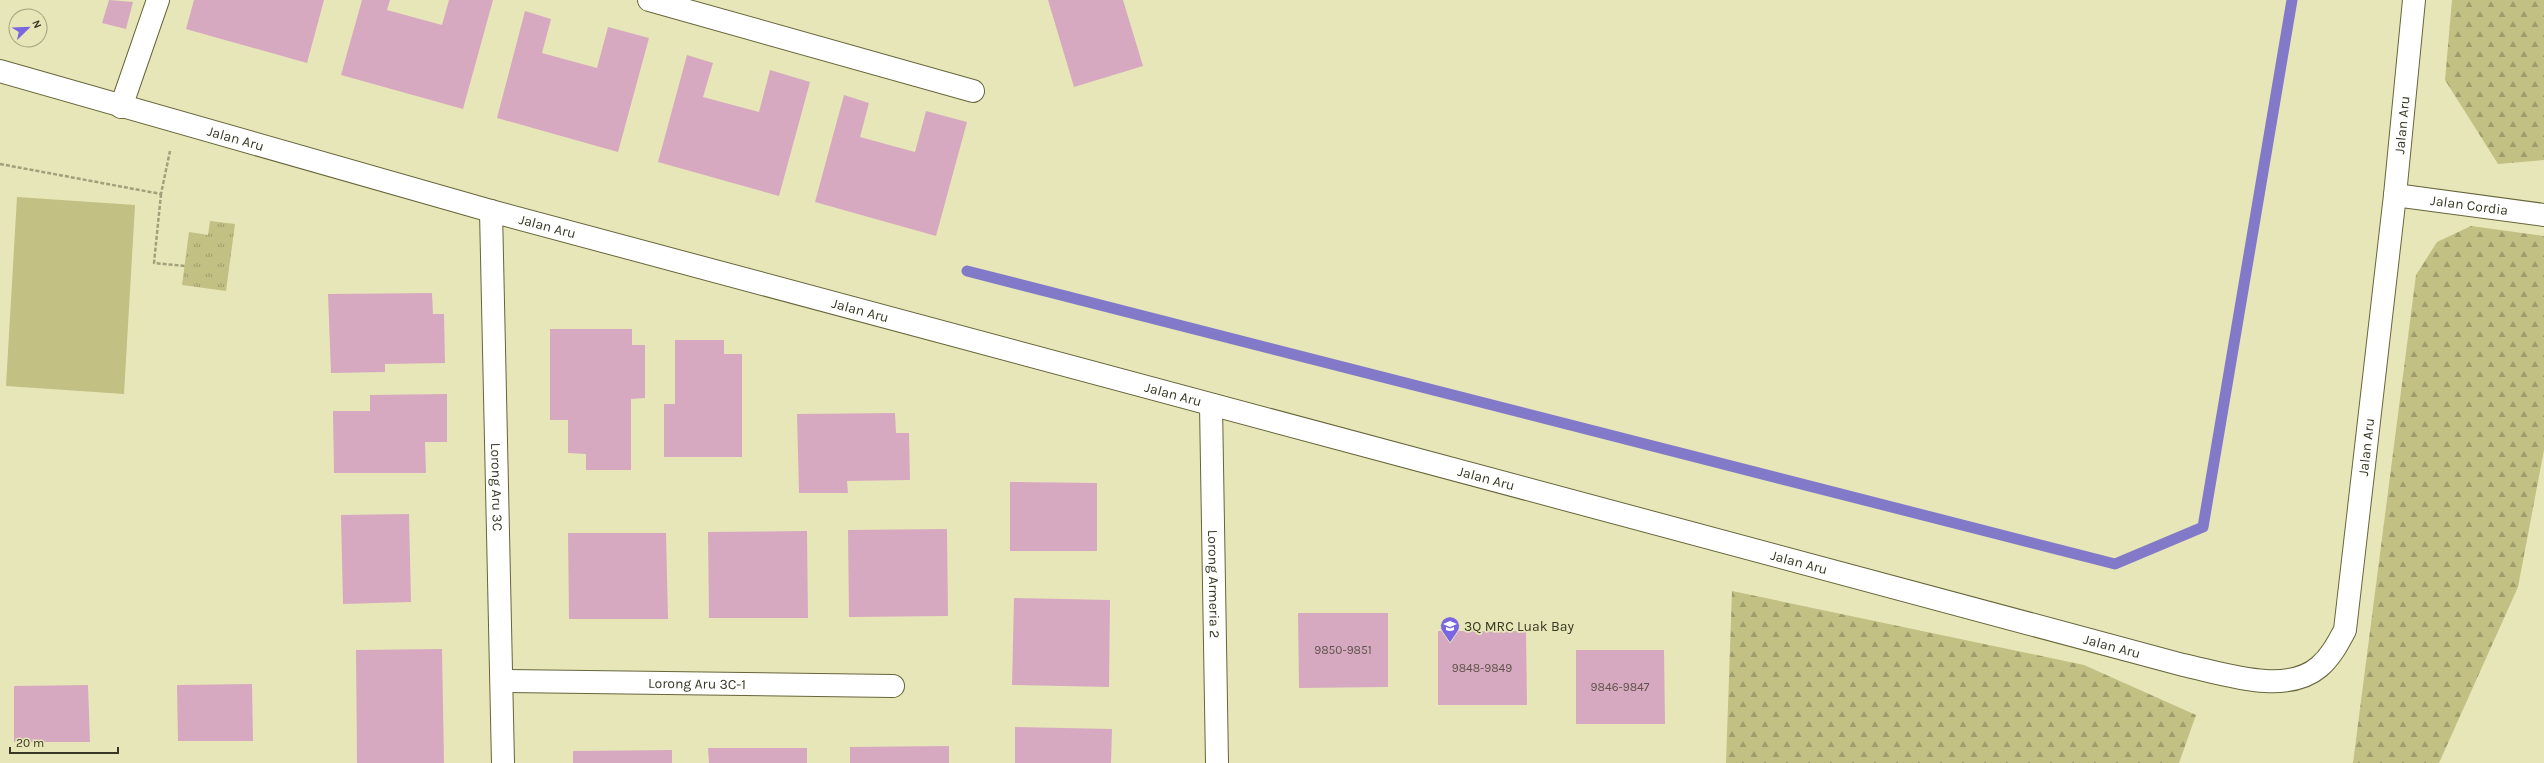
<svg xmlns="http://www.w3.org/2000/svg" width="2544" height="763" viewBox="0 0 2544 763" font-family="Karla,sans-serif">
  <defs>
    <pattern id="forest-firs" width="22" height="20" patternUnits="userSpaceOnUse"><rect width="22" height="20" fill="#c2c083"/><path d="M5 1l3.5 6h-7zM16 11l3.5 6h-7z" fill="#9e9d6b"/></pattern>
    <pattern id="park-tufts" width="24" height="20" patternUnits="userSpaceOnUse"><rect width="24" height="20" fill="#c2c083"/><path d="M3 7l-1-3M5 7V3M7 7l1-3M15 17l-1-3M17 17v-4M19 17l1-3" fill="none" stroke="#9e9d6b"/></pattern>
  </defs>
  <rect width="100%" height="100%" fill="#e7e6b8"/>
  <!-- grass -->
  <path fill="#c2c083" d="M17,197L135,205L124,394L6,386Z"/>
  <!-- forest -->
  <g fill="url(#forest-firs)">
    <path d="M2452,0H2544V160L2498,164L2445,80Z"/>
    <path d="M2471,226L2544,236V450L2518,587L2439,763H2353L2416,275L2437,242Z"/>
    <path d="M1732,591L2084,665L2196,715L2179,763H1726Z"/>
  </g>
  <!-- park -->
  <path fill="url(#park-tufts)" d="M210,221L235,224L226,291L182,285L189,232L208,235Z"/>
  <g fill="none" stroke-linecap="round" stroke-linejoin="round">
    <!-- stream -->
    <path stroke="#827ac9" stroke-width="11" d="M967,271L2115,564L2203,527L2292,0"/>
  </g>
  <!-- building -->
  <g fill="#d7a9c0">
    <path d="M109,0L133,2L126,29L102,23Z"/>
    <path d="M194,0H324L307,63L186,29Z"/>
    <path d="M362,0H390L387,10L442,25L449,0H493L463,109L341,75Z"/>
    <path d="M1048,0H1123L1143,66L1074,87Z"/>
    <path d="M525,11L551,19L542,53L597,68L608,27L649,38L618,152L497,118Z"/>
    <path d="M687,55L713,63L703,97L759,112L770,70L810,82L779,196L658,162Z"/>
    <path d="M844,95L869,103L860,137L915,152L926,111L967,122L936,236L815,202Z"/>
    <path d="M432,293L433,314H444L445,363L385,364V372L331,373L328,294Z"/>
    <path d="M550,329H632V345H645V398L631,399V470H586V454L568,453V420H550Z"/>
    <path d="M675,340H724V354H742V457H664V404H675Z"/>
    <path d="M447,394V442H425L426,473H334L333,411H370V395Z"/>
    <path d="M895,413L896,433H909L910,480L847,481L848,493H799L797,414Z"/>
    <path d="M1010,482L1097,483V551H1010Z"/>
    <path d="M409,514L411,602L343,604L341,515Z"/>
    <path d="M947,529L948,616L849,617L848,530Z"/>
    <path d="M807,531L808,618H709L708,532Z"/>
    <path d="M568,533H666L668,619H569Z"/>
    <path d="M1014,598L1110,600L1109,687L1012,685Z"/>
    <path d="M1298,613H1388V687L1299,688Z"/>
    <path d="M1438,631H1526L1527,705H1438Z"/>
    <path d="M442,649L444,763H357L356,650Z"/>
    <path d="M1576,650H1664L1665,724H1576Z"/>
    <path d="M252,684L253,741H178L177,685Z"/>
    <path d="M88,685L90,742H14V686Z"/>
    <path d="M1015,727L1112,729L1111,763H1015Z"/>
    <path d="M949,746V763H850V747Z"/>
    <path d="M708,748H807V763H709Z"/>
    <path d="M672,750V763H573V751Z"/>
  </g>
  <g fill="none" stroke-linecap="round" stroke-linejoin="round">
    <defs>
      <g id="minor">
        <path d="M649,0L973,91"/>
        <path id="s1" d="M0,71L491,211L2183,665C2222,673 2285,696 2319,667C2331,657 2338,643 2345,630L2395,195L2414,0"/>
        <path d="M121,107L158,0"/>
        <path id="s2" d="M2395,195L2544,215"/>
        <path id="s3" d="M491,211L503,763"/>
        <path id="s4" d="M1211,405L1217,763"/>
        <path id="s5" d="M502,681L893,686"/>
      </g>
    </defs>
    <!-- minor casing -->
    <use href="#minor" stroke="#66653b" stroke-width="24"/>
    <!-- path -->
    <g stroke="#a0a07c" stroke-width="2.5" stroke-dasharray="4 2" stroke-linecap="butt">
      <path d="M0,164L161,194L170,151"/>
      <path d="M161,194L154,263L185,266"/>
    </g>
    <!-- minor -->
    <use href="#minor" stroke="#fff" stroke-width="22"/>
  </g>
  <!-- icons -->
  <defs>
    <symbol id="school-pin" viewBox="-11 -11 22 30"><path d="M0 17L-7.5 6A9.5 9.5 0 1 1 7.5 6Z" fill="#7a66e1" stroke="#e7e6b8"/><path d="M0-5L7-2L0 1L-7-2ZM-4 1L0 2.5L4 1V4Q0 6-4 4Z" fill="#fff"/></symbol>
  </defs>
  <g fill-rule="evenodd">
    <use href="#school-pin" x="1439" y="615" width="22" height="30"/>
  </g>
  <g text-anchor="middle" dominant-baseline="central" stroke-width="3.5" stroke-linejoin="round" paint-order="stroke">
    <!-- number labels -->
    <g font-size="12" fill="#5f544b">
      <text x="1343" y="650">9850-9851</text>
      <text x="1482" y="668">9848-9849</text>
      <text x="1620" y="687">9846-9847</text>
    </g>
    <!-- street labels -->
    <g font-size="14" fill="#373724" stroke="#e7e6b8">
      <text stroke="none"><textPath href="#s1" startOffset="2957">Jalan Aru</textPath></text>
      <text stroke="none"><textPath href="#s1" startOffset="245">Jalan Aru</textPath></text>
      <text stroke="none"><textPath href="#s2" startOffset="75">Jalan Cordia</textPath></text>
      <text stroke="none"><textPath href="#s1" startOffset="569">Jalan Aru</textPath></text>
      <text stroke="none"><textPath href="#s1" startOffset="893">Jalan Aru</textPath></text>
      <text stroke="none"><textPath href="#s1" startOffset="1217">Jalan Aru</textPath></text>
      <text stroke="none"><textPath href="#s1" startOffset="2633">Jalan Aru</textPath></text>
      <text stroke="none"><textPath href="#s1" startOffset="1541">Jalan Aru</textPath></text>
      <text stroke="none"><textPath href="#s3" startOffset="276">Lorong Aru 3C</textPath></text>
      <text stroke="none"><textPath href="#s1" startOffset="1865">Jalan Aru</textPath></text>
      <text stroke="none"><textPath href="#s4" startOffset="179">Lorong Armeria 2</textPath></text>
      <text stroke="none"><textPath href="#s1" startOffset="2189">Jalan Aru</textPath></text>
      <text stroke="none"><textPath href="#s5" startOffset="195">Lorong Aru 3C-1</textPath></text>
    </g>
    <!-- poi labels -->
    <g font-size="14" fill="#373724" stroke="#e7e6b8" text-anchor="start">
      <text x="1464" y="626">3Q MRC Luak Bay</text>
    </g>
  </g>
  <!-- north arrow -->
  <g transform="translate(28 28) rotate(67)"><circle r="19" fill="#e7e6b8" stroke="#a1a07d"/>
  <path d="M0-3L7 15L0 10L-7 15Z" fill="#7a66e1"/>
  <text y="-6" font-size="11" font-weight="bold" text-anchor="middle" fill="#373724">N</text>
  </g>
  <!-- scale -->
  <path d="M10 747v6h108v-6" fill="none" stroke="#373724" stroke-width="2"/>
  <text x="16" y="747" font-size="12" fill="#373724" stroke="#e7e6b8" stroke-width="3" paint-order="stroke">20 m</text>
</svg>
